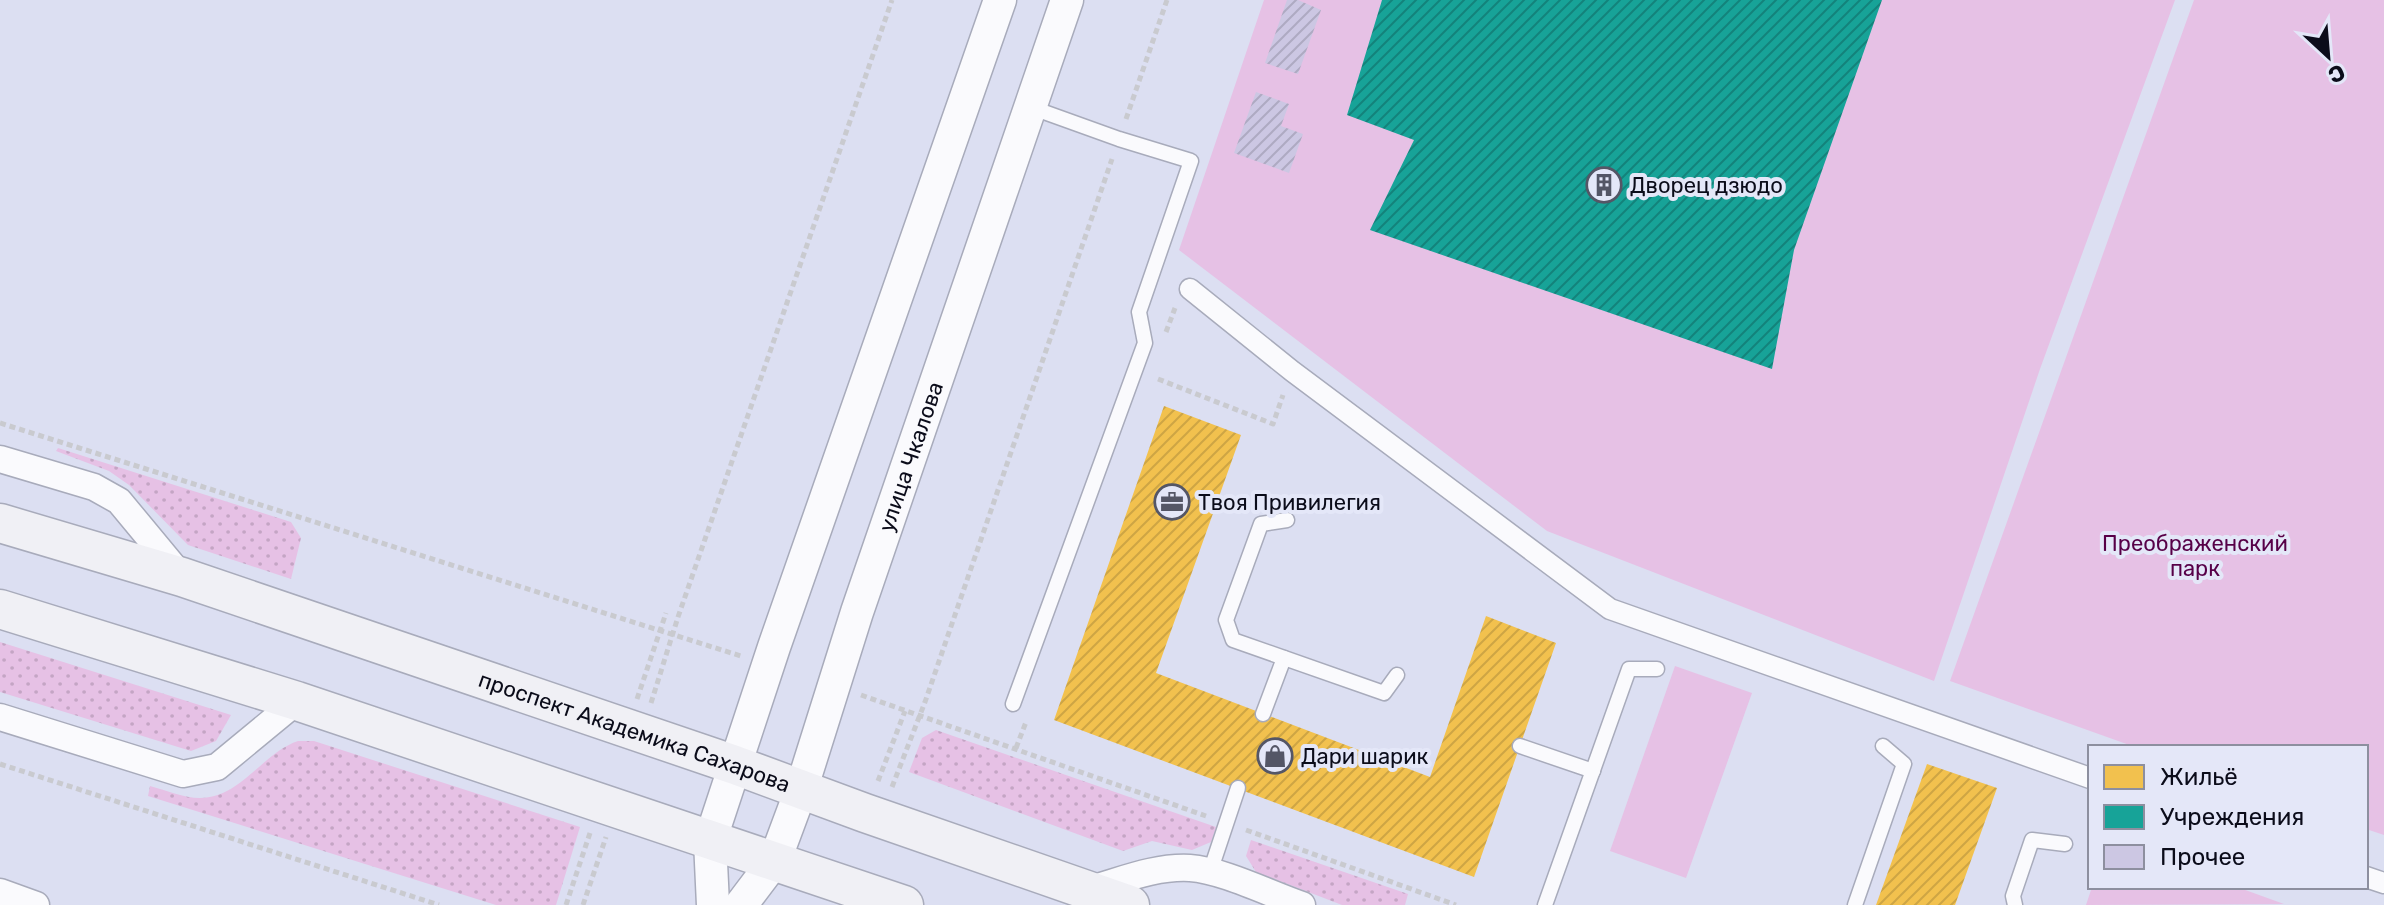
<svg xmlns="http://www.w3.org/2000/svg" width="2384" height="905" viewBox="0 0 2384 905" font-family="Rubik,sans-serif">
  <defs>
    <pattern id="grass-dots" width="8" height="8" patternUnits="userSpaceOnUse" patternTransform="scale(2)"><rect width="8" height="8" fill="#e6c1e5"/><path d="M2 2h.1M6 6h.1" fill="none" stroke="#c4a5c4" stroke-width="1.8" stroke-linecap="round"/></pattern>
    <pattern id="homes-hatch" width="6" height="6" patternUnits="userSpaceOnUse" patternTransform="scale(2)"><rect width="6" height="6" fill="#f2c14e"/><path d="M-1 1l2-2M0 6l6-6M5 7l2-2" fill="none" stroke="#cea544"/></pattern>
    <pattern id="public-hatch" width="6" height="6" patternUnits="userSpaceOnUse" patternTransform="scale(2)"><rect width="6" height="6" fill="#17a398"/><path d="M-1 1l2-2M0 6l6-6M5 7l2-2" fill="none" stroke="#13837b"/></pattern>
    <pattern id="building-hatch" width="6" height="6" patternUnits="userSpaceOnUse" patternTransform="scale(2)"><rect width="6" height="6" fill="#ccc7e3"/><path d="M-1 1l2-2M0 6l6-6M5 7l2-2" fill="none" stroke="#aeaac2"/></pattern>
  </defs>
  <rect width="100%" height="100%" fill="#dcdff2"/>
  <!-- grass -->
  <g fill="url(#grass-dots)">
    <path d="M58,448L291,522L301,538L291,579L188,545L129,485L109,471L56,451Z"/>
    <path d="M0,642L231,715L216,741L191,751L0,692Z"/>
    <path d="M936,730L1216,827L1211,842L1192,850L1152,841L1123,851L909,772L922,738Z"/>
    <path d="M298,741H314L580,827L556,905H496L148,796L150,786C165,790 184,798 200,798C241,798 262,753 298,741Z"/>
    <path d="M1251,840L1408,894L1405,905H1342L1256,872L1246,856Z"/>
  </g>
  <!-- park -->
  <g fill="#e6c1e5">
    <path d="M1264,0H2175L2040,369L1934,681L1547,531L1179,250Z"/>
    <path d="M2194,0H2384V835L2366,829V747H2135L1950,681Z"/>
    <path d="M1675,666L1752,693L1686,878L1610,851Z"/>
    <path d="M2092,887H2237L2284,904L2086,905Z"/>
  </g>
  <!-- homes -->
  <g fill="url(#homes-hatch)">
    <path d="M1164,406L1241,435L1156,673L1430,777L1486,616L1556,643L1474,877L1054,720Z"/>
    <path d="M1927,764L1997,788L1955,905H1876Z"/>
  </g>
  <!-- public -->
  <path fill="url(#public-hatch)" d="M1382,0H1882L1794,250L1772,369L1370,230L1414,140L1347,115Z"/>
  <!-- building -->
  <g fill="url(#building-hatch)">
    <path d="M1287,0H1298L1321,10L1298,74L1265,63Z"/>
    <path d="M1256,92L1289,104L1281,126L1303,134L1289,173L1234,153Z"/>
  </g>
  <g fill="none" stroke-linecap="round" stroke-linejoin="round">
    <defs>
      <g id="service">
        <path d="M1287,520L1261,524L1226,620L1233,640L1384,693L1397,675"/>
        <path d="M1013,704L1145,343L1139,312L1191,161L1119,139L1030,107"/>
        <path d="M1263,714L1284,658"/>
        <path d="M1520,746L1593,771"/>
        <path d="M1210,872L1238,788"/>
        <path d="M1545,905L1629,669H1657"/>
        <path d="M1855,905L1904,764L1883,746"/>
        <path d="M2015,905L2013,896L2032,840L2065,844"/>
      </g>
      <g id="pedestrian">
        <path d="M1190,289L1292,371L1610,609L2090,778"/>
        <path d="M2366,877L2384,883"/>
      </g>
      <g id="minor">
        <path d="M0,459L94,487L119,501L182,577"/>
        <path d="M0,717L183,774L217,767L297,701"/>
        <path d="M1087,890C1120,881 1155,866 1190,868C1222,870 1270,894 1302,905"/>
        <path d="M0,892L36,905"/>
      </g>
      <g id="tertiary">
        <path d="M713,905L710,841L774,647L1000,0"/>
        <path id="s1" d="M741,905L775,860L801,790L857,612L1067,0"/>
      </g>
      <g id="secondary">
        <path id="s2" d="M0,523L182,577L735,765L865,813L1130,905"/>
        <path d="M0,609L297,701L904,905"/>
      </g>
    </defs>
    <!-- service casing -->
    <use href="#service" stroke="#a8abbb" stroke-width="17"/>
    <!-- pedestrian casing -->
    <use href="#pedestrian" stroke="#a8abbb" stroke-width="23"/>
    <!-- minor casing -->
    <use href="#minor" stroke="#a8abbb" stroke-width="29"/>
    <!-- tertiary casing -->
    <use href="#tertiary" stroke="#a8abbb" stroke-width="35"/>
    <!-- secondary casing -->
    <use href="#secondary" stroke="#a8abbb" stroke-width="41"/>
    <!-- path -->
    <g stroke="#c9cacf" stroke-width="5" stroke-dasharray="6 4" stroke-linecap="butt">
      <path d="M1126,119L1167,0"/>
      <path d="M1166,332L1175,308"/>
      <path d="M1158,379L1273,424L1283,395"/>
      <path d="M0,423L741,656"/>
      <path d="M861,695L1206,816"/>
      <path d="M637,699L666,613"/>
      <path d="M651,703L678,617L892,0"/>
      <path d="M1016,748L1026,722"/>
      <path d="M0,764L439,905"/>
      <path d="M878,781L905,711"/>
      <path d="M892,787L925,702L1112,159"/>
      <path d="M1246,830L1456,905"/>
      <path d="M566,905L590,833"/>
      <path d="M583,905L606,837"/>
    </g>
    <!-- service -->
    <use href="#service" stroke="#fafafd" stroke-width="14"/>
    <!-- pedestrian -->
    <use href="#pedestrian" stroke="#fafafd" stroke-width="20"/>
    <!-- minor -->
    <use href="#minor" stroke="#fafafd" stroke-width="26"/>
    <!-- tertiary -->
    <use href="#tertiary" stroke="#fafafd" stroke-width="32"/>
    <!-- secondary -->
    <use href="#secondary" stroke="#f0f0f5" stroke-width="38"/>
  </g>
  <!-- icons -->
  <defs>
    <symbol id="building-ring" viewBox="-11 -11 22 22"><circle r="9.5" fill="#e4e7f8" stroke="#545666" stroke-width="1.5"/><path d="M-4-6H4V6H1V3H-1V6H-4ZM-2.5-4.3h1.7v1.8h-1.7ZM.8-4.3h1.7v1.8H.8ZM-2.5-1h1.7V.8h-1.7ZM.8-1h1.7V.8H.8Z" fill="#545666"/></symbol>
    <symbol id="office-ring" viewBox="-11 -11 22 22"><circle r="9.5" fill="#e4e7f8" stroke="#545666" stroke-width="1.5"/><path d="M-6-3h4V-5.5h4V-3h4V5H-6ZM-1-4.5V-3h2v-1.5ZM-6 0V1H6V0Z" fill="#545666"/></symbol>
    <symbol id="shop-ring" viewBox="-11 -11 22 22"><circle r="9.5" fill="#e4e7f8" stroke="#545666" stroke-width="1.5"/><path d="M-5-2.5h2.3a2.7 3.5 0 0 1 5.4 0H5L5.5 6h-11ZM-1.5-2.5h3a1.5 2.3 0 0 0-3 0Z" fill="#545666"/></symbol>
  </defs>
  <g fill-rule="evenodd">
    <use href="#building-ring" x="1584" y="165" width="40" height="40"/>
    <use href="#office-ring" x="1152" y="482" width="40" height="40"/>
    <use href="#shop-ring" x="1255" y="736" width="40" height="40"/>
  </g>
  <g text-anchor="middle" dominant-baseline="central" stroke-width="8" stroke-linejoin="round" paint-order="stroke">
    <!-- poi labels -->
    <g font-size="22" fill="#0b0c1a" stroke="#e4e7f8" text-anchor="start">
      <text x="1630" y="185">Дворец дзюдо</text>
      <text x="1198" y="502">Твоя Привилегия</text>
      <text x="1301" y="756">Дари шарик</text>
    </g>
    <!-- street labels -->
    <g font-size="22" fill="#0b0c1a" stroke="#e4e7f8">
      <text stroke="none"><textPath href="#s1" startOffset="482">улица Чкалова</textPath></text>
      <text stroke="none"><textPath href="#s2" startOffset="668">проспект Академика Сахарова</textPath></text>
    </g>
    <!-- park labels -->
    <g font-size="22" fill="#570048" stroke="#e4e7f8">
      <text x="2195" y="543">Преображенский<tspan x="2195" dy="25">парк</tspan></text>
    </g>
  </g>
  <!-- legend -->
  <rect x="2088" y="745" width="280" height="144" fill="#e4e7f8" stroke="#8d8f9f" stroke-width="2"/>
  <rect x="2104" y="765" width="40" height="24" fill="#f2c14e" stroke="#8d8f9f" stroke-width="2"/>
  <text x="2160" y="785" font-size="24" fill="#0b0c1a">Жильё</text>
  <rect x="2104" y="805" width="40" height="24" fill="#17a398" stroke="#8d8f9f" stroke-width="2"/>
  <text x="2160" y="825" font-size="24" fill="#0b0c1a">Учреждения</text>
  <rect x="2104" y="845" width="40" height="24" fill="#ccc7e3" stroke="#8d8f9f" stroke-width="2"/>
  <text x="2160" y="865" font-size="24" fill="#0b0c1a">Прочее</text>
  <!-- north arrow -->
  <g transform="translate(2328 56) rotate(154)" stroke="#e4e7f8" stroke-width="6" paint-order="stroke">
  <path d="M0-6L14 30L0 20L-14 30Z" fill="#0b0c1a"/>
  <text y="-12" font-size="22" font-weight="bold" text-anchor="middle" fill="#0b0c1a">С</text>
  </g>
</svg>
